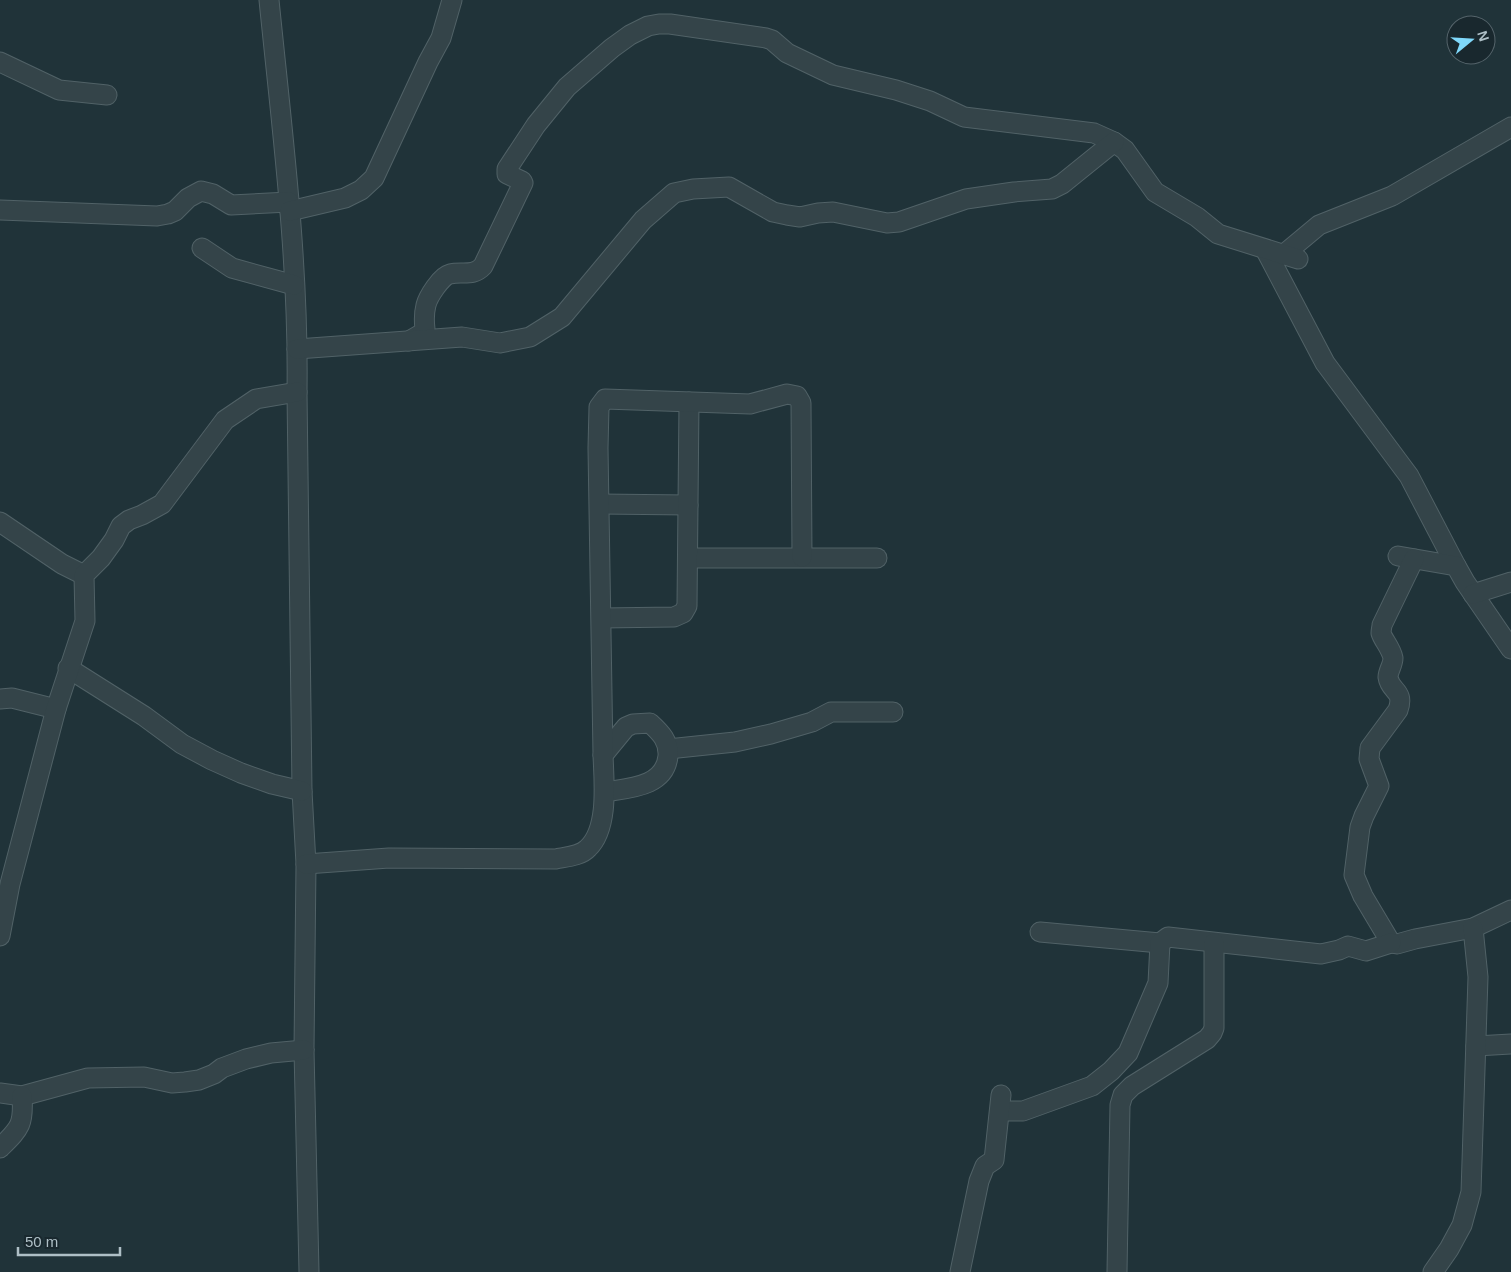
<svg xmlns="http://www.w3.org/2000/svg" width="1511" height="1272" viewBox="0 0 1511 1272" font-family="Helvetica,sans-serif">
  <rect width="100%" height="100%" fill="#203339"/>
  <g fill="none" stroke-linecap="round" stroke-linejoin="round">
    <defs>
      <g id="minor">
        <path d="M269,0C282,130 299,261 297,392L302,791L306,864L304,1050L309,1272"/>
        <path d="M0,62L59,90L107,95"/>
        <path d="M0,210L157,216L168,214L175,211L188,198L201,191L213,194L231,205L289,202"/>
        <path d="M290,211L345,198L361,190L374,178L428,62L441,38L452,0"/>
        <path d="M202,248L232,268L294,285"/>
        <path d="M1265,249L1325,363L1409,476L1456,566"/>
        <path d="M1283,255L1319,225L1392,196L1511,127"/>
        <path d="M409,341L421,334L425,329C424,321 424,313 426,305C428,297 441,276 450,274C462,271 473,277 483,266L523,183L522,181L507,174V169L536,125L567,87L612,48L630,35L648,26L659,24H670L766,38L772,40L787,53L833,75L896,90L930,101L964,117L1094,133L1114,142L1125,150L1155,192L1197,217L1218,234L1298,259"/>
        <path d="M297,349L462,337L500,343L530,337L562,317L643,220L674,193L693,189L729,187L773,212L787,215L800,217L818,213L833,212L887,223L899,222L966,199L1014,192L1052,189L1062,184L1114,142"/>
        <path d="M600,504L688,505"/>
        <path d="M0,522L62,564L84,575"/>
        <path d="M1398,556L1456,566L1465,582L1511,649"/>
        <path d="M688,558H877"/>
        <path d="M1414,559L1382,625C1382,627 1381,630 1381,633C1383,640 1391,648 1393,658C1393,665 1388,671 1388,677C1390,692 1405,690 1398,710L1370,748L1369,759L1379,786L1364,816L1360,827L1354,875L1363,896L1391,943L1397,944L1415,939L1473,928L1511,910"/>
        <path d="M1473,594L1511,582"/>
        <path d="M602,618L674,617L683,613L687,606L689,402"/>
        <path d="M68,668L144,716L182,744L212,760L241,773L272,784L302,791"/>
        <path d="M0,699L12,698L56,709"/>
        <path d="M668,749L735,742L771,734L812,722L831,712H893"/>
        <path d="M603,755L626,727L633,724L650,723C661,733 669,741 668,756C665,787 629,788 605,792"/>
        <path d="M306,864L389,858L556,859C566,857 581,856 588,848C609,828 604,782 603,755L598,448L599,407L605,399L750,404L787,394L797,396L801,403L802,557"/>
        <path d="M1040,932L1160,943"/>
        <path d="M0,936L10,884L56,709L85,621L84,575L101,558L114,540L121,526L129,520L142,515L162,504L225,420L256,399L297,392"/>
        <path d="M1476,1046L1511,1044"/>
        <path d="M0,1093L22,1096L88,1078L144,1077L172,1083L185,1082L199,1080L214,1074L222,1068L246,1059L271,1053L304,1050"/>
        <path d="M1000,1111H1023L1092,1086L1111,1071L1128,1053L1158,983L1160,943L1168,937L1321,954L1339,950L1348,946L1366,951L1391,943"/>
        <path d="M0,1148C20,1128 24,1125 22,1096"/>
        <path d="M960,1272L979,1181L985,1166L994,1160L1001,1095"/>
        <path d="M1117,1272L1120,1105L1123,1095L1132,1086L1207,1039L1212,1033L1214,1028V943"/>
        <path d="M1433,1272L1449,1249L1462,1225L1471,1192L1478,977L1473,928"/>
      </g>
    </defs>
    <!-- minor casing -->
    <use href="#minor" stroke="#516267" stroke-width="21"/>
    <!-- minor -->
    <use href="#minor" stroke="#344449" stroke-width="19"/>
  </g>
  <!-- north arrow -->
  <g transform="translate(1471 40) rotate(72)"><circle r="24" fill="#19282e" stroke="#55646b"/>
  <path d="M0-4L9 19L0 12L-9 19Z" fill="#7fd8fa"/>
  <text y="-8" font-size="14" font-weight="bold" text-anchor="middle" fill="#aebfc6">N</text>
  </g>
  <!-- scale -->
  <path d="M18 1247v8h102v-8" fill="none" stroke="#aebfc6" stroke-width="2.5"/>
  <text x="25" y="1247" font-size="15" fill="#aebfc6" stroke="#19282e" stroke-width="4" paint-order="stroke">50 m</text>
</svg>
